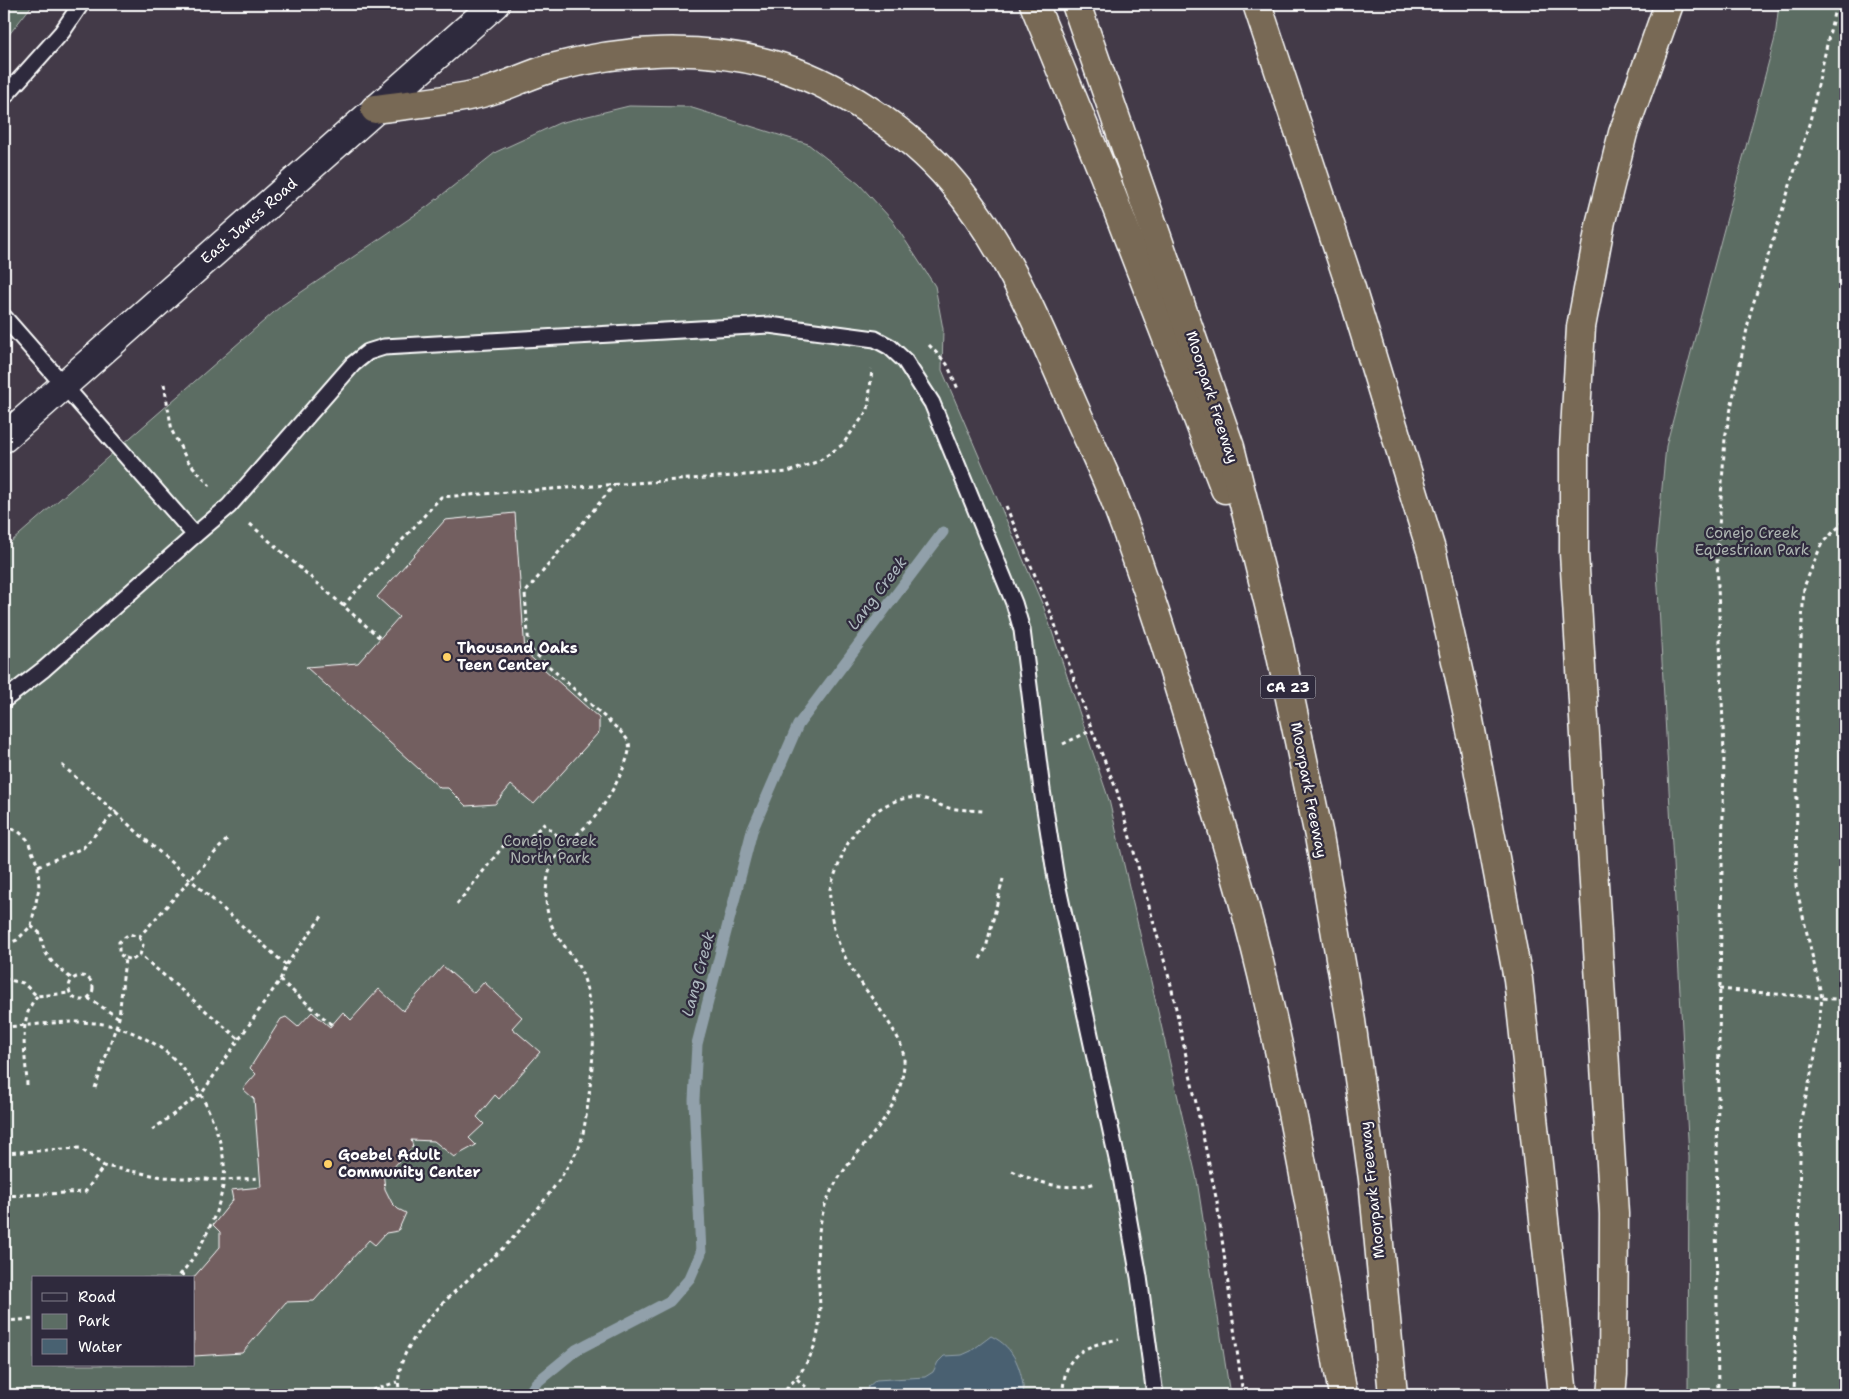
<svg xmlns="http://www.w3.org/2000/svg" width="1849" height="1399" viewBox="0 0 1849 1399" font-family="'Shantell Sans',sans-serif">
  <rect width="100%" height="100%" fill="#433a48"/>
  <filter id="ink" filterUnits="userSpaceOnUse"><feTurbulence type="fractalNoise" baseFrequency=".02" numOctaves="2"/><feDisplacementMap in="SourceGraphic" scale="10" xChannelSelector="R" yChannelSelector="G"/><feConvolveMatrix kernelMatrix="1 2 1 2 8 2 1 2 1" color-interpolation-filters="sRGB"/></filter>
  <g filter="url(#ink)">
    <!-- green -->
    <g fill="#5c6d64" stroke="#aeb6b2" fill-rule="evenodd">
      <path d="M4,4H33L4,41Z"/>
      <path d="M1779,4H1845V1395H1688L1689,1157L1656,551L1666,446L1775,38Z"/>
      <path d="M629,106L689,107L808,144L859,184L892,220L935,286L943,329L942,370L1044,608L1109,800L1197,1180L1230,1395H4V548L281,306L428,206L496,152L559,123ZM34,1278H194V1365H34Z"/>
    </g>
    <!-- water -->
    <path fill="#486171" stroke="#91a0aa" d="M991,1336C1015,1347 1022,1370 1024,1395H865L868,1387L876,1380L925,1377L933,1372L938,1362L944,1356L962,1355L971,1351Z"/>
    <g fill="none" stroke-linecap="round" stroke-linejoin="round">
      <!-- stream -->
      <path stroke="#91a0aa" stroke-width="11" d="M528,1395L536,1383L576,1350L670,1301L690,1278L701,1253L694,1100L697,1044L752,831L798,725L943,532"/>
    </g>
    <!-- building -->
    <g fill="#735e61" stroke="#fff">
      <path d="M515,513L525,652L599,718V732L534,804L511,785L495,804L466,806L448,788H440L306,667L358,663L399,617L377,597L445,520Z"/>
      <path d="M443,966L474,993L484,982L522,1017L512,1028L540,1052L499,1099L495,1095L477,1117L484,1124L469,1138L476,1145L454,1157L434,1141L411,1140L413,1146L389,1172L383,1171L385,1189L392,1203L398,1209L406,1213L398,1231L386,1233L375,1245L369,1240L314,1301L286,1302L242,1353L194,1356L193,1278L220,1247V1232L213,1225L233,1200L231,1190L261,1187L254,1099L243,1089L256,1074L250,1068L281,1019L286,1017L298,1027L312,1012L330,1027L343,1012L351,1020L379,989L403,1011Z"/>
    </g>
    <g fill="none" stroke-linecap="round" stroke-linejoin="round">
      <defs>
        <g id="service">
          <path d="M4,97L62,32L81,4"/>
          <path d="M4,317L195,535L44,669L4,700"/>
          <path d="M195,535L229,506L353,364L368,352L384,347L769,325L875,339L890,347L905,361L932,403L1014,603L1022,630L1042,790L1056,879L1121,1177L1139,1277L1155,1395"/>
        </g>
        <path id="secondary" d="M4,438L495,4"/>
        <g id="motorway">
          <path d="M1034,4L1104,175L1225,489"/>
          <path d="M1076,4L1230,447L1278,641L1319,836L1351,1021L1373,1179L1393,1395"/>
          <path d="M1257,4L1350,285L1432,553L1468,715L1518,979L1563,1395"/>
          <path d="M375,109C410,104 455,101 489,91C510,85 530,74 552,68C622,49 699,45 770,64C833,80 910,132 952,182C1008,248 1040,330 1075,409C1089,441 1105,473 1117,505C1149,588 1175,675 1201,760C1226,839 1250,919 1268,1000C1298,1131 1320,1263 1343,1395"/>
          <path d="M1611,1395L1613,1374L1614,1214L1574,553V448L1581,327L1601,221L1623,133L1669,4"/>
        </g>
      </defs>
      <!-- service casing -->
      <use href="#service" stroke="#fff" stroke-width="19"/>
      <!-- secondary casing -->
      <use href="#secondary" stroke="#fff" stroke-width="31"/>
      <!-- motorway casing -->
      <use href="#motorway" stroke="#fff" stroke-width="31"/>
      <!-- path -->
      <g stroke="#fff" stroke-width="3" stroke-dasharray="4 4" stroke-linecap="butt">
        <path d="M929,345L947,364L958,389"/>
        <path d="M164,384L172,431L187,460L210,486"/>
        <path d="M1006,506L1052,616L1092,730L1117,791L1171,985L1217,1202L1243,1395"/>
        <path d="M250,524L380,638"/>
        <path d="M343,606L441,497L788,472L819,461L842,445L868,410L872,369"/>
        <path d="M1063,744L1092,730"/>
        <path d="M62,765L286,965"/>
        <path d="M4,827L18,831L27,839L38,866L39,888L31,926L17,940L4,945"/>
        <path d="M38,866L83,848L116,811"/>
        <path d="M457,904L505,844L529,838L544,824L568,845"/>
        <path d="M31,926L41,934C42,957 56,966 72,979"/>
        <path d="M139,937L143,945L140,955L239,1039"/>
        <path d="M125,958L132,960L140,955"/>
        <path d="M980,959L986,948L1003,879"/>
        <circle cx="81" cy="988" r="12"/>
        <path d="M4,979L23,983L37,996L70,993"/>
        <path d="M280,980L332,1025"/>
        <path d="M1719,989L1845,1000"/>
        <path d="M88,998L119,1018"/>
        <path d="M4,1027C41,1025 81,1017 117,1027C168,1043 194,1073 213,1121C220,1139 226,1161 224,1180C220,1212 199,1255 177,1278"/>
        <path d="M27,1085C26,1056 17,1020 37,996"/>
        <path d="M95,1088L119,1018L125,958L119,954V942L129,934L139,937L229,837"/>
        <path d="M152,1130L202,1093L280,980L286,965L323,915"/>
        <path d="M4,1153L80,1148L104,1166L162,1177L224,1180L260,1178"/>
        <path d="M1012,1171C1040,1183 1065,1192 1096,1183"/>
        <path d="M4,1196L85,1192L104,1166"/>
        <path d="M181,1273L186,1278"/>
        <path d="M4,1321L34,1319"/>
        <path d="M797,1379L815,1395"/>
        <path d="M357,1395L397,1382"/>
        <path d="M400,1395C386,1337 475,1277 510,1241C532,1218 565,1175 579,1147C586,1133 595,1052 593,1035C592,1018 589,998 585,982C575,948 548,941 546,899C546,886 547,874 553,862C564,843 585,830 598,813C607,801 633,757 629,743C628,739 623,735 620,731L529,648L525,593L615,484"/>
        <path d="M780,1395C849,1331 803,1285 823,1212C838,1156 899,1128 904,1065C905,1048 897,1036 889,1023C865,985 836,958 831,912C831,904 829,896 830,889C833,878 838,867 842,856C853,826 886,794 920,798C930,799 939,806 949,808C960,810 972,810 983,811"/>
        <path d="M1063,1395C1063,1353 1084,1346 1119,1339"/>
        <path d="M1718,1395L1716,1214L1724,755L1717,557L1725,438L1750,314L1810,121L1836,4"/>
        <path d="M1794,1395L1801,1119L1815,1056L1822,998L1796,886L1798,694L1804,587L1822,543L1845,521"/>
      </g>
      <!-- service -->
      <use href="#service" stroke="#2f2a3d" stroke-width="15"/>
      <!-- secondary -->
      <use href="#secondary" stroke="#2f2a3d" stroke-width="28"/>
      <!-- motorway -->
      <use href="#motorway" stroke="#786954" stroke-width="28"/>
    </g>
  </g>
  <!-- markers -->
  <g fill="#ffd166" stroke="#2f2a3d" stroke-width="2">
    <circle cx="447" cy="657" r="5"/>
    <circle cx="328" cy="1164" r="5"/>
  </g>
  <g text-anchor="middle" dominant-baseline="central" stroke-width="4.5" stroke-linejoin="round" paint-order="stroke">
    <!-- shield labels -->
    <rect fill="#2f2a3d" stroke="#c1bfc5" stroke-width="1" x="1260.5" y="675.5" width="55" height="23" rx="4"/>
    <g font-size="14" font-weight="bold" fill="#fff">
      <text x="1288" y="687">CA 23</text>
    </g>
    <!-- street labels -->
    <g font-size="15" fill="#fff" stroke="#2f2a3d">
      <text transform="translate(249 221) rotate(-41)">East Janss Road</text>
      <text transform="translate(1212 397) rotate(72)">Moorpark Freeway</text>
      <text transform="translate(1309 790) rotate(79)">Moorpark Freeway</text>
      <text transform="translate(1372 1190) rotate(-96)">Moorpark Freeway</text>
    </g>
    <!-- park labels -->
    <g font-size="15" fill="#aeb6b2" stroke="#2f2a3d">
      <text x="1752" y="533">Conejo Creek<tspan x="1752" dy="17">Equestrian Park</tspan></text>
      <text x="550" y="841">Conejo Creek<tspan x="550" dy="17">North Park</tspan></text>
    </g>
    <!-- poi labels -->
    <g font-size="15" font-weight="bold" fill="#fff" stroke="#2f2a3d" text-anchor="start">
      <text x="457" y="648">Thousand Oaks<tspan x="457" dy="17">Teen Center</tspan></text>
      <text x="338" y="1155">Goebel Adult<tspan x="338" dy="17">Community Center</tspan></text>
    </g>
    <!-- water labels -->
    <g font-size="16" font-style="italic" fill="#adb8bf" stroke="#2f2a3d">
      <text transform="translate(877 593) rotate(-53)">Lang Creek</text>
      <text transform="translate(698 974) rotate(-75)">Lang Creek</text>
    </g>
  </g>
  <!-- margin -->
  <rect width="1849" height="1399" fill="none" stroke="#2f2a3d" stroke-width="20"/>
  <rect x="10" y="10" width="1829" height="1379" fill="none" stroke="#fff" stroke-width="2" filter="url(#ink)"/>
  <!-- legend -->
  <rect x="32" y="1276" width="162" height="90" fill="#2f2a3d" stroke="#827f8b"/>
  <rect x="42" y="1293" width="25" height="8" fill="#2f2a3d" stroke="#827f8b"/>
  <text x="78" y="1302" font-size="15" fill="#ffffff">Road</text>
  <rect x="42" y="1314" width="25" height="15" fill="#5c6d64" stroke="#827f8b"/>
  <text x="78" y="1326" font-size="15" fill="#ffffff">Park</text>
  <rect x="42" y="1339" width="25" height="15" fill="#486171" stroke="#827f8b"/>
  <text x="78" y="1352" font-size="15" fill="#ffffff">Water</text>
</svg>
